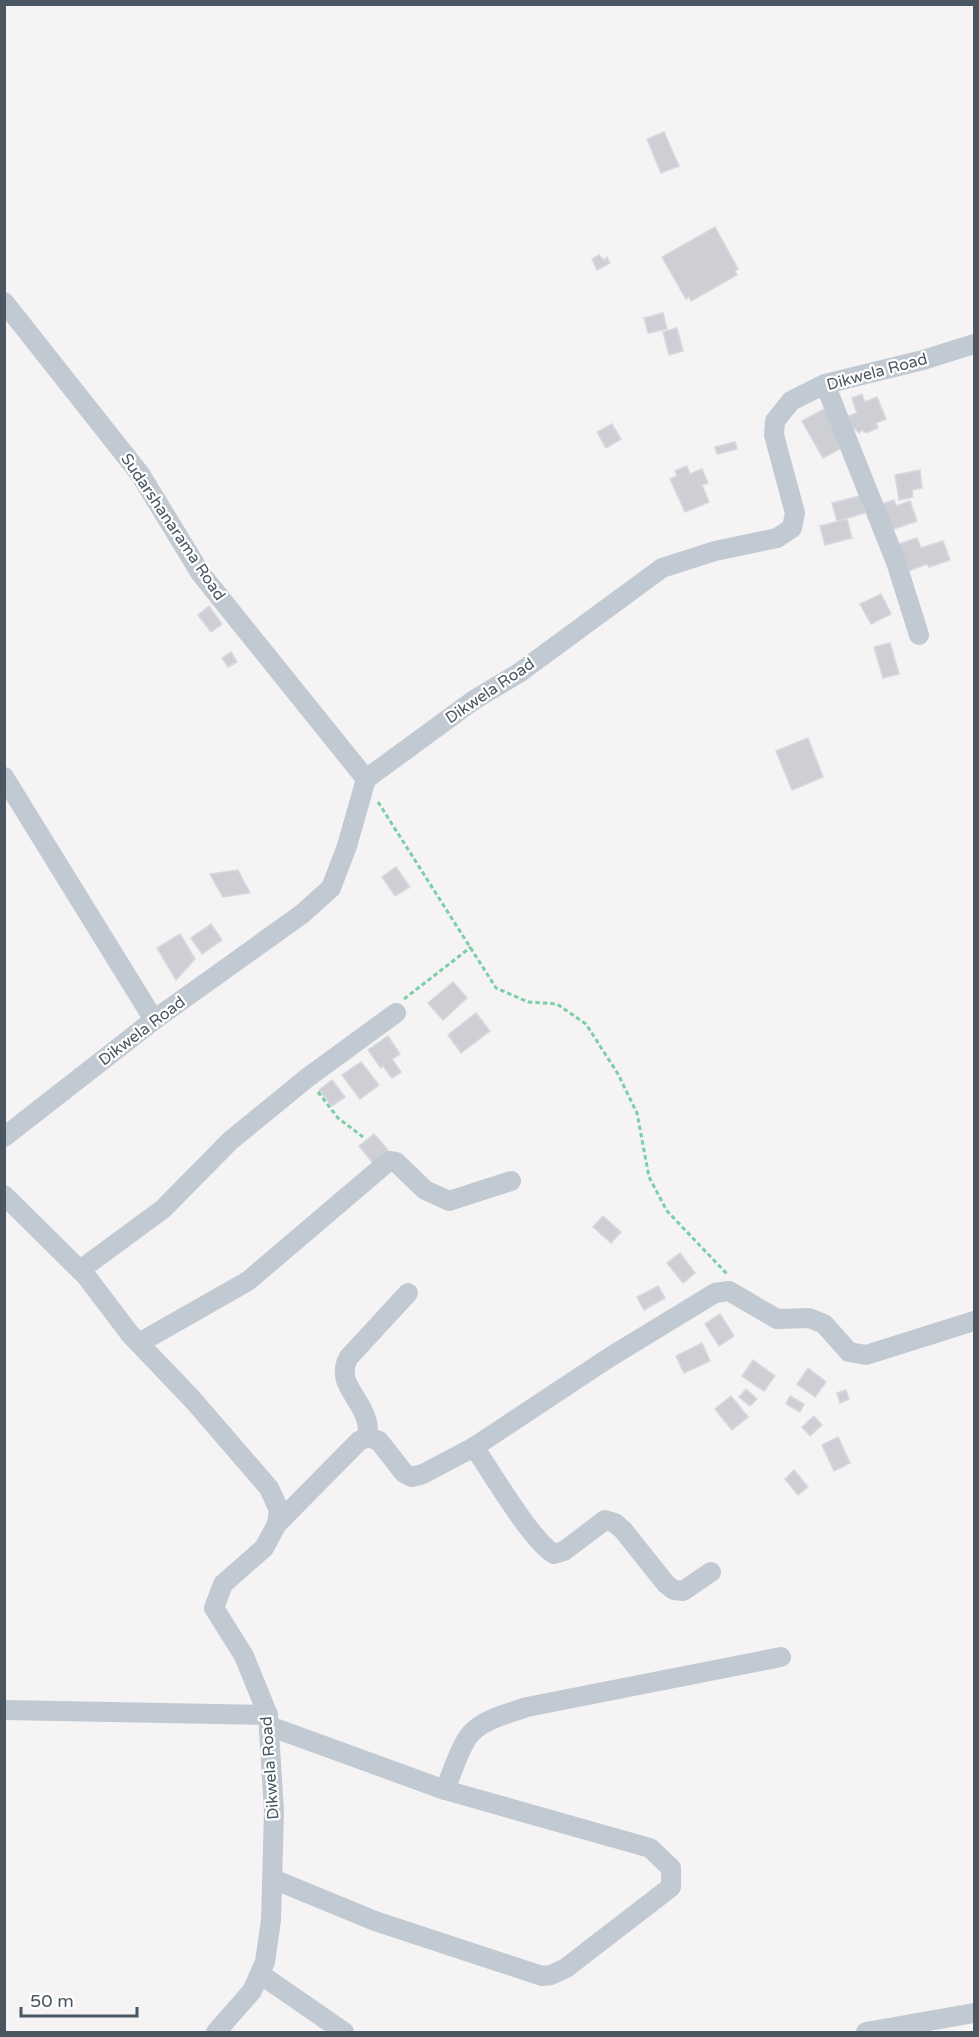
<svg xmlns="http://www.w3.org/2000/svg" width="979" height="2037" viewBox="0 0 979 2037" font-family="'Varela Round',sans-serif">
  <rect width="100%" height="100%" fill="#f5f3f3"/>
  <!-- building -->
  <g fill="#cdcfd5" stroke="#d7d9de" stroke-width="1.5">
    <path d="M664,132L679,166L661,173L647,139Z"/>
    <path d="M715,227L738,269L735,271L737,275L691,301L689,297L686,299L662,257Z"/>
    <path d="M599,255L604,260L607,257L610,263L597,270L592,259Z"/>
    <path d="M663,313L667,329L648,333L644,318Z"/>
    <path d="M677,328L683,351L669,355L663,332Z"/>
    <path d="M862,394L865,402L877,397L886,419L876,423L878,428L866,433L862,430L859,433L854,428L848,430L843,418L857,413L852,398Z"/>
    <path d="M824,409L845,446L823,458L802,421Z"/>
    <path d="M612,424L621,439L606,448L597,432Z"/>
    <path d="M735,442L737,449L717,454L715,447Z"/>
    <path d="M687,466L690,474L702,469L708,483L702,485L709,502L685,512L670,479L677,476L675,471Z"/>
    <path d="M920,470L922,488L912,490L913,497L899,500L895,475Z"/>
    <path d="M860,496L865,513L837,521L832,503Z"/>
    <path d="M894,500L896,506L910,501L917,521L891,530L882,504Z"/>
    <path d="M847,519L852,538L825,545L820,526Z"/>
    <path d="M917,538L921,548L943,541L950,560L929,567L927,564L906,572L896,545Z"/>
    <path d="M881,594L891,614L871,624L860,604Z"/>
    <path d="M209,606L222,624L211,632L198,615Z"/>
    <path d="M890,643L899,674L883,678L874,647Z"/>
    <path d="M231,652L237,662L228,667L222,658Z"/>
    <path d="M808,738L823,777L792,790L776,751Z"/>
    <path d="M396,867L410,887L395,896L382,877Z"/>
    <path d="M238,870L250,893L223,897L210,874Z"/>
    <path d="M211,924L222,940L202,954L191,938Z"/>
    <path d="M180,934L195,959L176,980L157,948Z"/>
    <path d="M453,982L467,998L443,1020L428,1003Z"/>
    <path d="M476,1013L490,1031L461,1053L448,1035Z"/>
    <path d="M388,1036L400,1054L392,1059L401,1072L392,1078L383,1066L381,1068L368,1050Z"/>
    <path d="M361,1062L379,1085L360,1099L342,1075Z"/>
    <path d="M332,1080L345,1097L332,1106L319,1090Z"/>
    <path d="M374,1134L388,1150L373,1163L359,1146Z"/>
    <path d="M603,1216L621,1232L611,1243L593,1227Z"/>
    <path d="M680,1253L695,1273L683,1283L667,1263Z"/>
    <path d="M658,1286L665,1298L644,1310L637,1297Z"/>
    <path d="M720,1314L734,1336L719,1346L705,1324Z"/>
    <path d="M702,1343L710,1361L684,1373L676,1356Z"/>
    <path d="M753,1360L775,1376L764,1391L742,1376Z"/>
    <path d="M808,1368L826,1382L815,1397L797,1384Z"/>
    <path d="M746,1389L757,1399L750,1406L739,1397Z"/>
    <path d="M846,1390L849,1399L840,1403L837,1393Z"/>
    <path d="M731,1396L748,1417L732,1430L715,1409Z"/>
    <path d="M790,1396L804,1404L800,1412L786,1404Z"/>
    <path d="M814,1416L822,1425L810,1436L802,1427Z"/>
    <path d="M838,1437L850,1463L834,1471L822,1445Z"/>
    <path d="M794,1470L808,1487L798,1495L785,1479Z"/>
  </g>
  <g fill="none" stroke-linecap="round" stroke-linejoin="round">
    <!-- path -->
    <g stroke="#7ad0a6" stroke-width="3" stroke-dasharray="4.5 3" stroke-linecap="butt">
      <path d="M378,802L496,988L528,1002L557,1004L586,1024L618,1074L637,1113L649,1177L667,1211L728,1275"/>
      <path d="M404,999L471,947"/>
      <path d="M318,1092L338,1118L363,1137"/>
    </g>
    <!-- minor -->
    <g stroke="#c1cad2" stroke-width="20">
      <path d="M4,302L140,474L201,574L366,779"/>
      <path d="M825,384L896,562L919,635"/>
      <path d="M4,777L154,1020"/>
      <path d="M4,1137L154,1020L302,914L331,888L347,846L366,779L474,700L519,673L662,568L715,551L777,538L792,528L795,513L774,435L775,421L791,401L825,384L923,360L974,344"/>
      <path d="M4,1195L86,1276L130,1334L193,1400L269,1488L279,1510L277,1524L264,1548L223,1584L214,1608L244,1656L268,1715L274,1811L271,1920L265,1962L252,1991L216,2032"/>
      <path d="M80,1270L163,1209L230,1141L307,1078L396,1013"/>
      <path d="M139,1343L248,1281L389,1161L396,1162L425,1190L449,1201L511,1181"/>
      <path d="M368,1437C368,1432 368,1427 367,1422C362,1398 334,1382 349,1357L408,1293"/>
      <path d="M474,1447C492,1473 530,1539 554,1554L564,1551L605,1520L615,1523L623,1530L666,1584L674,1590L683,1591L711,1572"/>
      <path d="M277,1524L359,1441L368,1437L379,1441L404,1473L412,1477L423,1474L474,1447L610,1357L715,1293L729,1291L777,1319L809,1318L824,1324L849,1352L866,1355L974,1321"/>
      <path d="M4,1710L268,1715"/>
      <path d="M269,1726L445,1790L650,1848L671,1868V1887L566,1968L551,1975L542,1976L375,1921L273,1879"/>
      <path d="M445,1790C452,1773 458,1752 468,1737C481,1719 508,1714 527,1707L781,1657"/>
      <path d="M260,1974L344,2032"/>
      <path d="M866,2032L974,2013"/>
    </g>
  </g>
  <g text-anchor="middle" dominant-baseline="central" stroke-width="4.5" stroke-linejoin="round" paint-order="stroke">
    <!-- street labels -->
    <g font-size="16" fill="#4a5661" stroke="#fff">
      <text transform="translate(877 372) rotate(-15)">Dikwela Road</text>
      <text transform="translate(173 527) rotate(56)">Sudarshanarama Road</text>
      <text transform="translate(490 691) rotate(-34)">Dikwela Road</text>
      <text transform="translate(142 1031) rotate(-37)">Dikwela Road</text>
      <text transform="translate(270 1768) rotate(-94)">Dikwela Road</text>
    </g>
  </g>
  <!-- border -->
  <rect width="979" height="2037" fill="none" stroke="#4a5661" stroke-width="12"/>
  <!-- scale -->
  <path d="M21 2007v9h116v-9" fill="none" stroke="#4a5661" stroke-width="3"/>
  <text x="30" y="2007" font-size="18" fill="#4a5661" stroke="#ffffff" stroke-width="4.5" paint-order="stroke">50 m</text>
</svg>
